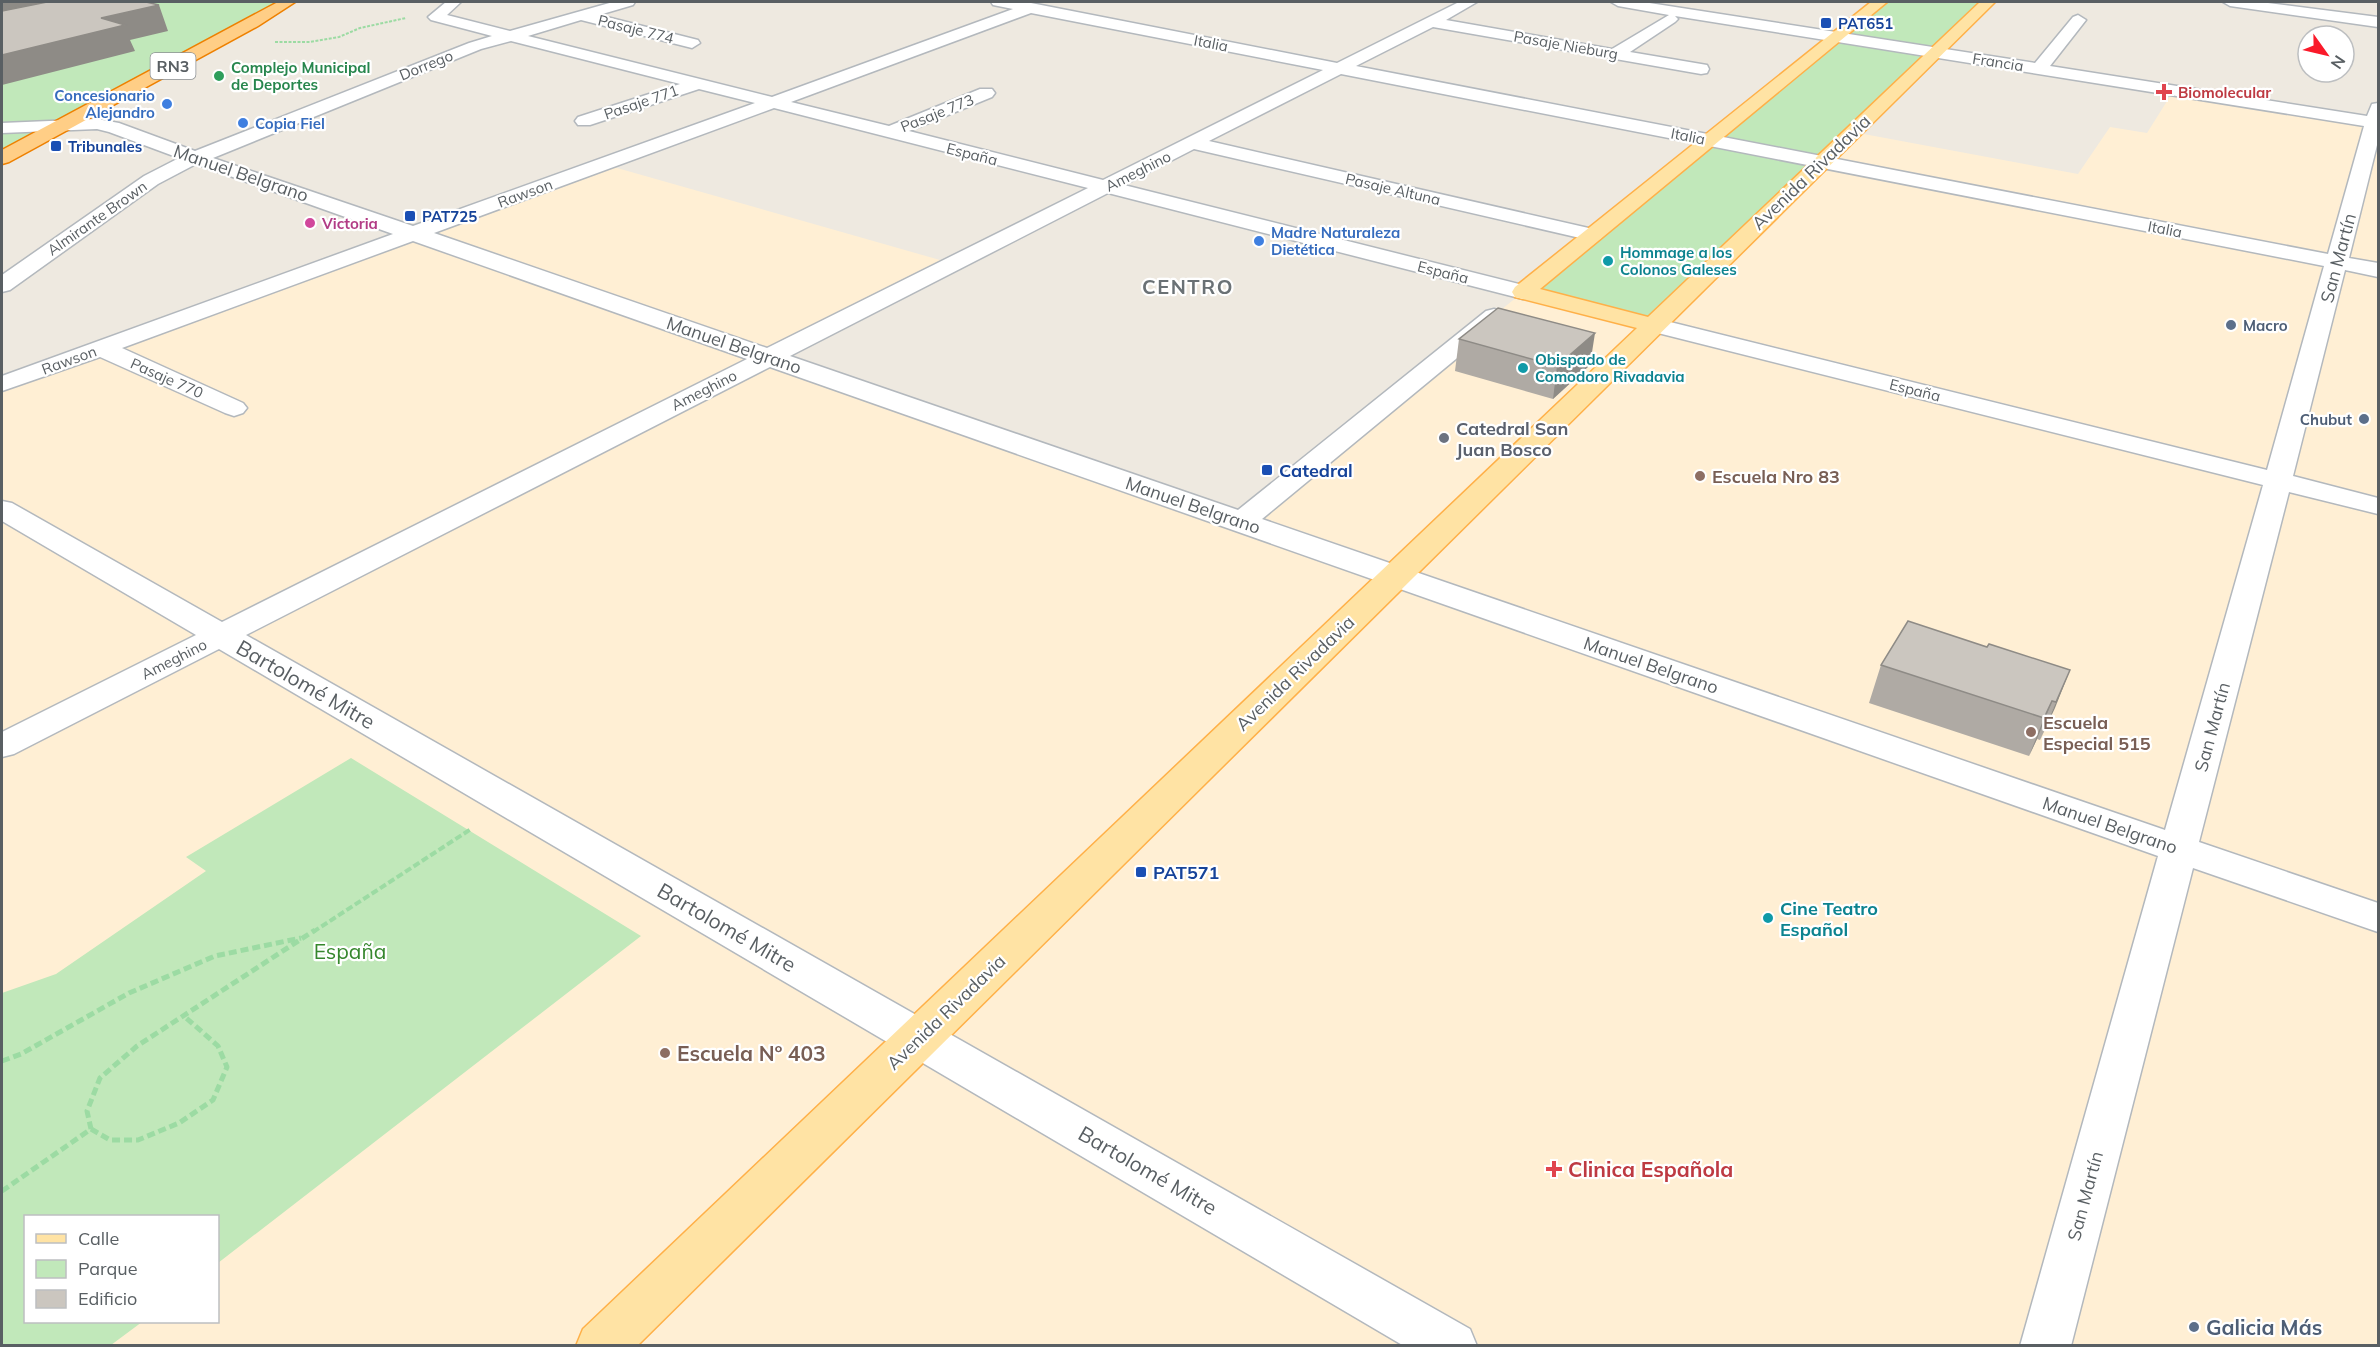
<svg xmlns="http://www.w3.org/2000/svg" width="2380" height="1347" viewBox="0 0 2380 1347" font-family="Mulish,sans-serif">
  <rect width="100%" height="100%" fill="#eee9e0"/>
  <!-- commercial -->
  <path fill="#ffefd4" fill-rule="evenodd" d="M2174,90L2375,122L2378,108V1345L2,1346V384L603,164L954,264L769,357L1241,522L1523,292L1853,132L2078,174L2110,127L2147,133ZM26,1216H218V1322H26Z"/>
  <!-- green -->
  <g fill="#c1e8ba">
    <path d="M139,2H288C194,57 96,103 2,158V32Z"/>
    <path d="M1880,2H1988L1654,325L1523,292Z"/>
    <path d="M351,758L641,936L218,1263V1216H26V1322H142L111,1345H2V993L56,974L206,871L186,857Z"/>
  </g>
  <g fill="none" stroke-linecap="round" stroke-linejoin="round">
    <defs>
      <g id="minor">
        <path d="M446,2H461L447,15L510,31L613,2H635L633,5L599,15L698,40L700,43L692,48L581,20L528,36L772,97L1013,9L993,5L991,2L1031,3L1337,63L1459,2H1477L1446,20L1612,49L1669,15L1618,6L1611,2H1643L2035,63L2073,17L2078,15L2086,20L2050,66L2367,116L2372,104L2378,103V141L2349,258L2378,263V277L2345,270L2293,476L2378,498V514L2289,492L2199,842L2378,903V932L2193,868L2071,1346H2020L2158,856L770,367L246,635L1470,1329L1477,1346H1404L219,649L14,754L2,757V732L196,635L2,521V501L12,503L222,622L747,359L413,241L122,348L243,403L247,408L243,413L234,416L225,413L100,357L2,391V376L393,234L196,164L158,184L10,290L2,292V275L144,176L179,158L109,132L97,129L2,133V123L97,119L119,123L195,151L469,43L492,36L431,20L428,17ZM1031,13L1323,70L1103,180L909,131L992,97L995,93L992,89H980L889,126L791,102ZM1675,16L2364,126L2328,254L1356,66L1433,27L1701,74L1707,73L1709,69L1707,65L1630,52L1675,22L1678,19ZM511,41L680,84L578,117L575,121L578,125H590L699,89L755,103L413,226L213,158L481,49ZM1341,74L2324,266L2267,470L1654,318L1646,320L1642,325L1646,330L2263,485L2165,830L1262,519L1502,321L1506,316L1502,311L1494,309L1486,311L1238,510L790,356L1108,193L1523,299L1531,297L1534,292L1531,287L1124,185L1194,149L1593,241L1600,239L1604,235L1600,231L1593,229L1209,141ZM774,108L1088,188L767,348L434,233Z"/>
        <path d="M2223,2H2260L2378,17V27L2230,6Z"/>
      </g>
      <path id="major" d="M1871,2H1887L1540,289L1648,317L1980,2H1995L637,1346H576L583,1329L1637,328L1515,297L1512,292L1515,287Z"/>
      <path id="highway" d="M278,2H295L258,26L9,162L2,164V150Z"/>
    </defs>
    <!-- minor casing -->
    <use href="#minor" stroke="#b3b8bd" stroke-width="3"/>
    <!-- major casing -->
    <use href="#major" stroke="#ffb048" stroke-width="3"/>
    <!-- highway casing -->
    <use href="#highway" stroke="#ee8000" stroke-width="3"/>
    <!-- path-far2 -->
    <path stroke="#9cdba3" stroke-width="2" stroke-dasharray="3 1.5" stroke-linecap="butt" d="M275,42H310L339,37L360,28L406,18"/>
    <!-- path-far1 -->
    <path stroke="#9cdba3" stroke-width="4" stroke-dasharray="7 3" stroke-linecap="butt" d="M313,932L471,829"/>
    <!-- path -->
    <g stroke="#9cdba3" stroke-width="5" stroke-dasharray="8 4" stroke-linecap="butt">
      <path d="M2,1061L21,1054L129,993L215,956L301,938"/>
      <path d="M91,1129L110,1140H138L179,1123L213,1100L227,1067L218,1046L184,1016"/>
      <path d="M2,1191L91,1129L87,1111L100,1078L137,1046L315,930"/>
    </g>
    <!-- minor -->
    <use href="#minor" fill="#fff" fill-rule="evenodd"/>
    <!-- major -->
    <use href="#major" fill="#ffe3a4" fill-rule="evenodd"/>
    <!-- highway -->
    <use href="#highway" fill="#ffce86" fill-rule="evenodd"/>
  </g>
  <!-- wall -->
  <g fill="#afaaa4">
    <path d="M1459,339L1590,365L1553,399L1455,371Z"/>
    <path d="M1987,647L2070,670L2040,740L2037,739L2029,756L1869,703L1881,665Z"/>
  </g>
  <!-- shaded-wall -->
  <g fill="#8e8b86">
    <path d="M2,2H99L2,27Z"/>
    <path d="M159,5L168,31L130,40L135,51L2,85V55L101,18Z"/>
    <path d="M1595,333L1590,365L1553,399L1557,366Z"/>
    <path d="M2070,670L2055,708L2040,740L2056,702Z"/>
    <path d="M2052,701L2037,739L2029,756L2044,718Z"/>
  </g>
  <!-- building -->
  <g fill="#cbc6bf" stroke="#8e8b86" stroke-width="1.5">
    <path d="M47,2H146L159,5L101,18L125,25L2,55V11Z"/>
    <path d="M1498,308L1595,333L1557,366L1459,339Z"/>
    <path d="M1908,621L1987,647L1989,644L2070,670L2056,702L2052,701L2044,718L1881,665Z"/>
  </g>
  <!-- markers -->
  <g fill="#1a4fb4" stroke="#fff" stroke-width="2">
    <rect x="1820" y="17" width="12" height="12" rx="3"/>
    <rect x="50" y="140" width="12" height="12" rx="3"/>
    <rect x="404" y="210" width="12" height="12" rx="3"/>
    <rect x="1261" y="464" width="12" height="12" rx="3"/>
    <rect x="1135" y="866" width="12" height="12" rx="3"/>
  </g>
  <circle fill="#2e9e5b" stroke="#fff" stroke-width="2" cx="219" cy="76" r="6"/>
  <g fill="#e0444e" stroke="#fff" stroke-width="2">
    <path d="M2161 83h6v6h6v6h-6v6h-6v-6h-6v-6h6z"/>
    <path d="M1551 1160h6v6h6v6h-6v6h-6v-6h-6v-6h6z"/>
  </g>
  <g fill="#3f7fe0" stroke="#fff" stroke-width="2">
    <circle cx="167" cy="104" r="6"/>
    <circle cx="243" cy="123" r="6"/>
    <circle cx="1259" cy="241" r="6"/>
  </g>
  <circle fill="#d1479c" stroke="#fff" stroke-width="2" cx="310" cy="223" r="6"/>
  <g fill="#0f9aa8" stroke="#fff" stroke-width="2">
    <circle cx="1608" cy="261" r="6"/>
    <circle cx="1523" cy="368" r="6"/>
    <circle cx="1768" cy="918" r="6"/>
  </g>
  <g fill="#5c6f8a" stroke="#fff" stroke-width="2">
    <circle cx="2231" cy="325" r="6"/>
    <circle cx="2364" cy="419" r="6"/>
    <circle cx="2194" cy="1327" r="6"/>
  </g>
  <circle fill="#6b7280" stroke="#fff" stroke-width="2" cx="1444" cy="438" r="6"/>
  <g fill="#8d6e63" stroke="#fff" stroke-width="2">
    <circle cx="1700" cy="476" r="6"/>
    <circle cx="2031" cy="732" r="6"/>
    <circle cx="665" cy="1053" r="6"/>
  </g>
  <g text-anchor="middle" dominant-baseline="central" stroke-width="4.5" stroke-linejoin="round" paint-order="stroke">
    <!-- far-transit labels -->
    <g font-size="15" font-weight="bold" fill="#164399" stroke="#fff" text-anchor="start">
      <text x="1838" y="23">PAT651</text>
      <text x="68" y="146">Tribunales</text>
      <text x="422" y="216">PAT725</text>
    </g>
    <!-- far-street labels -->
    <g font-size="15" fill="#595f63" stroke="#fff">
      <text transform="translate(636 29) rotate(14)">Pasaje 774</text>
      <text transform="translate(1211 43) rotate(11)">Italia</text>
      <text transform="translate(1566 45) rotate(10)">Pasaje Nieburg</text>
      <text transform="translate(1998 62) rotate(9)">Francia</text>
      <text transform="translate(426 65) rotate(-22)">Dorrego</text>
      <text transform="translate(641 102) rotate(-19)">Pasaje 771</text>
      <text transform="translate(937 113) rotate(-22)">Pasaje 773</text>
      <text transform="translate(1688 136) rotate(11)">Italia</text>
      <text transform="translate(972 154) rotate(14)">España</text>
      <text transform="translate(1138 171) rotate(-27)">Ameghino</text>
      <text transform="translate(1393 189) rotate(13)">Pasaje Altuna</text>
      <text transform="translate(525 193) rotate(-20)">Rawson</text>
      <text transform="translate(97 218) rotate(-35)">Almirante Brown</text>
      <text transform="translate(2165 229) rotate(11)">Italia</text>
      <text transform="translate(1443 272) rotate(14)">España</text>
      <text transform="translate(69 360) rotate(-20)">Rawson</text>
      <text transform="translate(167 378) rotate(24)">Pasaje 770</text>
      <text transform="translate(704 390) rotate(-27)">Ameghino</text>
      <text transform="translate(1915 390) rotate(14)">España</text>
      <text transform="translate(174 659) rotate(-27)">Ameghino</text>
    </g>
    <!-- far-leisure labels -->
    <g font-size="15" font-weight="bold" fill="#27864d" stroke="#fff" text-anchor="start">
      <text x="231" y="67">Complejo Municipal<tspan x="231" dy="17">de Deportes</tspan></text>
    </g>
    <!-- far-health labels -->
    <g font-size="15" font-weight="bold" fill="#be3a42" stroke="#fff" text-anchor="start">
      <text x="2178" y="92">Biomolecular</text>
    </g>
    <!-- far-shop labels -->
    <g font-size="15" font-weight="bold" fill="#366cbe" stroke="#fff" text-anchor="start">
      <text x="155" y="95" text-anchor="end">Concesionario<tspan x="155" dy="17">Alejandro</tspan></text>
      <text x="255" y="123">Copia Fiel</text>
      <text x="1271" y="232">Madre Naturaleza<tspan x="1271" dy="17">Dietética</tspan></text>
    </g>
    <!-- far-hotel labels -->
    <g font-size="15" font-weight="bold" fill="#b23c85" stroke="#fff" text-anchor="start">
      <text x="322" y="223">Victoria</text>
    </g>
    <!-- far-culture labels -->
    <g font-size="15" font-weight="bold" fill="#0d838f" stroke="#fff" text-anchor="start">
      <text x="1620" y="252">Hommage a los<tspan x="1620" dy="17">Colonos Galeses</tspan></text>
      <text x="1535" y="359">Obispado de<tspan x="1535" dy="17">Comodoro Rivadavia</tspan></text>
    </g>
    <!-- far-service labels -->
    <g font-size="15" font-weight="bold" fill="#4e5e75" stroke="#fff" text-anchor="start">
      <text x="2243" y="325">Macro</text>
      <text x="2352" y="419" text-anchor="end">Chubut</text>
    </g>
    <!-- shield labels -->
    <rect fill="#fff" stroke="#8b8f92" stroke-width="1.5" x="150.5" y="53" width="45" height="26" rx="4.5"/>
    <g font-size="16" font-weight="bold" fill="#595f63">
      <text x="173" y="66">RN3</text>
    </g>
    <!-- street labels -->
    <g font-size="18" fill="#595f63" stroke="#fff">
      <text transform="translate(1811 172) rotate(-44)">Avenida Rivadavia</text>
      <text transform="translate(241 173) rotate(19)">Manuel Belgrano</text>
      <text transform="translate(2338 258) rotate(-75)">San Martín</text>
      <text transform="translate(734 345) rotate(19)">Manuel Belgrano</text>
      <text transform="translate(1193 505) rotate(19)">Manuel Belgrano</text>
      <text transform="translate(1651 665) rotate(19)">Manuel Belgrano</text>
      <text transform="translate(1295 673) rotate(-44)">Avenida Rivadavia</text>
      <text transform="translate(2212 727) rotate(-75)">San Martín</text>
      <text transform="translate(2110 825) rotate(19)">Manuel Belgrano</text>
      <text transform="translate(946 1012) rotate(-44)">Avenida Rivadavia</text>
      <text transform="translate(2085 1196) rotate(-75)">San Martín</text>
    </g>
    <!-- worship labels -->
    <g font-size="18" font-weight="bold" fill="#5b616d" stroke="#fff" text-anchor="start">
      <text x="1456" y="428">Catedral San<tspan x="1456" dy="21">Juan Bosco</tspan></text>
    </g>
    <!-- transit labels -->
    <g font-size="18" font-weight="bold" fill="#164399" stroke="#fff" text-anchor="start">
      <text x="1279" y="470">Catedral</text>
      <text x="1153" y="872">PAT571</text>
    </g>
    <!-- education labels -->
    <g font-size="18" font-weight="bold" fill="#785e54" stroke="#fff" text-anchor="start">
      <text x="1712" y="476">Escuela Nro 83</text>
      <text x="2043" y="722">Escuela<tspan x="2043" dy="21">Especial 515</tspan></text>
    </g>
    <!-- culture labels -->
    <g font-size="18" font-weight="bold" fill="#0d838f" stroke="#fff" text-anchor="start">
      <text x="1780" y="908">Cine Teatro<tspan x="1780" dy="21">Español</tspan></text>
    </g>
    <!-- far-district labels -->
    <g font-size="20" font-weight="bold" letter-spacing="1.5" fill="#6a7175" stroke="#fff">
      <text x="1188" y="286">CENTRO</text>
    </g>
    <!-- near-street labels -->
    <g font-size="21" fill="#595f63" stroke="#fff">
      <text transform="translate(306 684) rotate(30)">Bartolomé Mitre</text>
      <text transform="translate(727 927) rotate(30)">Bartolomé Mitre</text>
      <text transform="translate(1148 1170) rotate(30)">Bartolomé Mitre</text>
    </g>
    <!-- near-park labels -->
    <g font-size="21" fill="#36872d" stroke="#fff">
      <text x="350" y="951">España</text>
    </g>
    <!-- near-education labels -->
    <g font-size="21" font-weight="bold" fill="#785e54" stroke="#fff" text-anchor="start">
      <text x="677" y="1053">Escuela Nº 403</text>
    </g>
    <!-- near-health labels -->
    <g font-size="21" font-weight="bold" fill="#be3a42" stroke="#fff" text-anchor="start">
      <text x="1568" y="1169">Clinica Española</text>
    </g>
    <!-- near-service labels -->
    <g font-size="21" font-weight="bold" fill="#4e5e75" stroke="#fff" text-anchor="start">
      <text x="2206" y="1327">Galicia Más</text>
    </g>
  </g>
  <!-- border -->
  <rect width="2380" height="1347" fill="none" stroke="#595f63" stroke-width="6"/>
  <!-- legend -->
  <rect x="24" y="1215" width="195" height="108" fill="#ffffff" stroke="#bdbfc1" stroke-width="1.5"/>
  <rect x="36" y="1234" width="30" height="9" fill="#ffe3a4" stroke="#bdbfc1" stroke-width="1.5"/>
  <text x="78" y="1245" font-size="18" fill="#595f63">Calle</text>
  <rect x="36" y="1260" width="30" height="18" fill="#c1e8ba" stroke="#bdbfc1" stroke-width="1.5"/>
  <text x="78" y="1275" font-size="18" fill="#595f63">Parque</text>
  <rect x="36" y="1290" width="30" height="18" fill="#cbc6bf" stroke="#bdbfc1" stroke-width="1.5"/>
  <text x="78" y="1305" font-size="18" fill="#595f63">Edificio</text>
  <!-- north arrow -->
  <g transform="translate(2326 54) rotate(124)"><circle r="28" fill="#ffffff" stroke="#bdbfc1" stroke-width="1.5"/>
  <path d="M0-4.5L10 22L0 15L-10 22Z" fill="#fa1a2a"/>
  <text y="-9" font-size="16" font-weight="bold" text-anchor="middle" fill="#595f63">N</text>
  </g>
</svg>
